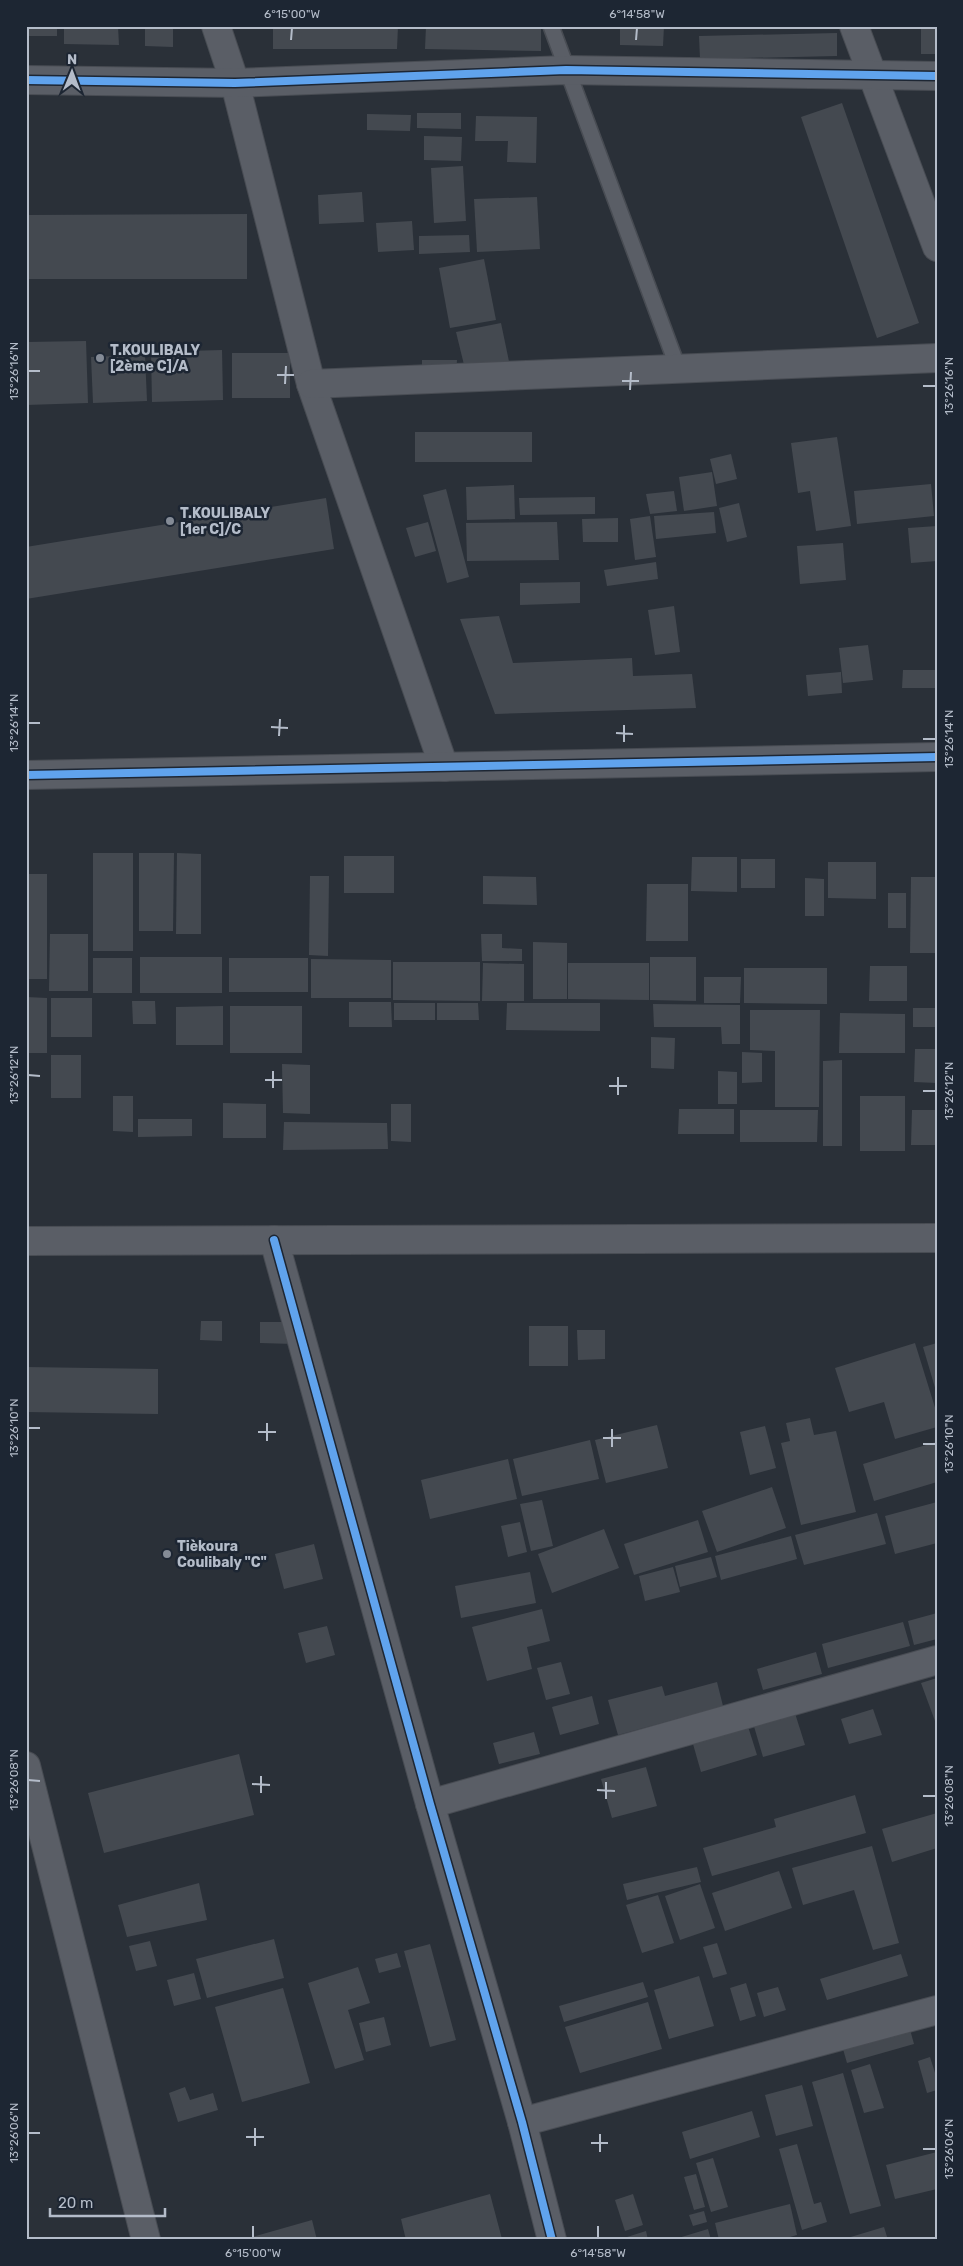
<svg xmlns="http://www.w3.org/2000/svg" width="963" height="2266" viewBox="0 0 963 2266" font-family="Rubik,sans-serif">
  <rect width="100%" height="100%" fill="#2a3038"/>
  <!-- building -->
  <g fill="#444950">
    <rect x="26" y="26" width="31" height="10"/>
    <path d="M64,26H118L119,45L64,44Z"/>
    <path d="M145,26H173V47L145,46Z"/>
    <path d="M273,26H398L397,49H273Z"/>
    <path d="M426,26H541V51L425,49Z"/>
    <path d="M620,26H664L663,46L620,45Z"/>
    <rect x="921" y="26" width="16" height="28"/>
    <path d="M837,33V56L700,59L699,36Z"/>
    <path d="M842,103L919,323L877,338L801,117Z"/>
    <path d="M417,113H461V129L417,128Z"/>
    <path d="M367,114L411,115L410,131L367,130Z"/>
    <path d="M476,116L537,117L536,163L507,162L508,141H475Z"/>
    <path d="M424,136L462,137L461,161L424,160Z"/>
    <path d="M463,166L466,221L434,223L431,168Z"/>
    <path d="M362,192L364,222L319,224L318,195Z"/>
    <path d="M537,197L540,249L477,252L474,199Z"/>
    <path d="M247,214V279H26V215Z"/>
    <path d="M412,221L414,250L378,252L376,223Z"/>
    <path d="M469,235L470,252L419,254V236Z"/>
    <path d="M484,259L496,320L450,328L439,268Z"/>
    <path d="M501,323L512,376L467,377L456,332Z"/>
    <path d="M86,341L88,403L26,405V342Z"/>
    <path d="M222,350L223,400L152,402L151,352Z"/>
    <rect x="232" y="353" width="58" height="45"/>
    <path d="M145,355L147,401L93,403L91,357Z"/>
    <path d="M422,360H457L456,377H422Z"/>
    <rect x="415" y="432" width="117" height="30"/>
    <path d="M837,437L851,526L816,531L810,491L798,493L791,443Z"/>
    <path d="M731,454L737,479L716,484L710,459Z"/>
    <path d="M712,472L717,506L684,511L679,477Z"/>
    <path d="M931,484L934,516L857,524L854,491Z"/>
    <path d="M514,485L515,519L467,520L466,487Z"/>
    <path d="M446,489L469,577L447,583L423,495Z"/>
    <path d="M674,491L677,511L650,514L646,494Z"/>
    <path d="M595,497V514L520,515L519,498Z"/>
    <path d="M326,498L334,549L26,599V547Z"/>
    <path d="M739,503L747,537L727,542L719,508Z"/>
    <path d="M714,512L716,533L656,539L654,516Z"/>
    <path d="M650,516L656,557L635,560L630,519Z"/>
    <path d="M618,518V542H583L582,519Z"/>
    <path d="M428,522L436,551L415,557L406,528Z"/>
    <path d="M557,522L559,560L467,561L466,523Z"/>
    <path d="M937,526V561L911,563L908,528Z"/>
    <path d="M843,543L846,580L800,584L797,546Z"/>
    <path d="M656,562L658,579L607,586L604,570Z"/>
    <path d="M580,582V603L520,605V583Z"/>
    <path d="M674,606L680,652L655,655L648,610Z"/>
    <path d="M499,616L513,663L632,658L633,676L692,674L696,708L495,714L460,619Z"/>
    <path d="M868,645L873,680L843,683L839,648Z"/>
    <path d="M903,670H937V688H902Z"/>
    <path d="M841,672L842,693L808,696L806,675Z"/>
    <rect x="93" y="853" width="40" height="98"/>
    <path d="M139,853H174L173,931H139Z"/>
    <path d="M177,853L201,854V934H176Z"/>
    <rect x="344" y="856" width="50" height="37"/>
    <path d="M692,857H737V892L691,891Z"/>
    <rect x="741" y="859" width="34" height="29"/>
    <path d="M828,862H876V899L828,898Z"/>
    <rect x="26" y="874" width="21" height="105"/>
    <path d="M310,876H329L328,956L309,955Z"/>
    <path d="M483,876L536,877L537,905L483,904Z"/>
    <path d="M911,877H937V953H910Z"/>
    <path d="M805,878L824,879V916H805Z"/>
    <path d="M647,884H688V941H646Z"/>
    <rect x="888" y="893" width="18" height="35"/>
    <path d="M50,934H88V991H49Z"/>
    <path d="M481,934H502V948L522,949V961H482Z"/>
    <path d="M533,942L567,943V999H533Z"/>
    <rect x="140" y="957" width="82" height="36"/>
    <path d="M650,957H696V1001L650,1000Z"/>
    <rect x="93" y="958" width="39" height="35"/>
    <rect x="229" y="958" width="79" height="34"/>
    <path d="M311,959L391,960V998H311Z"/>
    <path d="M393,962H480V1001L393,1000Z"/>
    <path d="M483,963L524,964V1001H482Z"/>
    <path d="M568,963H649V1000L568,999Z"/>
    <path d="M870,966H907V1001H869Z"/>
    <path d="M744,968H827V1004L744,1003Z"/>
    <path d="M704,977H741L740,1003H704Z"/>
    <path d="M26,997L47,998V1053H26Z"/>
    <rect x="51" y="998" width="41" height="39"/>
    <path d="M132,1001H155L156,1024H133Z"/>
    <path d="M349,1002H391L392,1027H349Z"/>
    <rect x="394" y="1003" width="41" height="17"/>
    <path d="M437,1003H478L479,1020H437Z"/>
    <path d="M507,1003H600V1031L506,1030Z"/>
    <path d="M653,1004L740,1005V1044H722L721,1027H654Z"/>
    <path d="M223,1006V1045H176V1007Z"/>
    <rect x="230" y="1006" width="72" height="47"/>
    <rect x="913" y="1008" width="24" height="19"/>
    <path d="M750,1010H820L819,1107H775V1051L750,1050Z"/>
    <path d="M840,1013L905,1014V1053H839Z"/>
    <path d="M651,1037L675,1038L674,1069L651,1068Z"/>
    <path d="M915,1049H937V1083L914,1082Z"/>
    <path d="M742,1052L762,1053V1082L742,1083Z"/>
    <rect x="51" y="1055" width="30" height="43"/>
    <path d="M842,1060V1146H823V1061Z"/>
    <path d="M282,1064L310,1065V1114L283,1113Z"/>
    <path d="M718,1071L737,1072V1104H718Z"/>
    <path d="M113,1096H133V1132L113,1131Z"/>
    <rect x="860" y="1096" width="45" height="55"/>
    <path d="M223,1103L266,1104V1138H223Z"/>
    <path d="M391,1104H411V1142L391,1141Z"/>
    <path d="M679,1109H734V1134H678Z"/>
    <path d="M740,1110H818L817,1142H740Z"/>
    <path d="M912,1110H937V1145H911Z"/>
    <path d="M138,1119H192V1136L138,1137Z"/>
    <path d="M284,1122L387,1123L388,1149L283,1150Z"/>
    <path d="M201,1321H222V1341L200,1340Z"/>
    <path d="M260,1322H294L293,1344L260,1343Z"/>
    <rect x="529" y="1326" width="39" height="40"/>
    <path d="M577,1330H605V1359L578,1360Z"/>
    <path d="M915,1343L937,1414V1427L895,1439L884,1402L849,1412L835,1368Z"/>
    <path d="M937,1343V1391H936L923,1347Z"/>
    <path d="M26,1367L158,1369V1414L26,1412Z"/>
    <path d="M810,1418L814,1435L836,1431L856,1512L801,1525L781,1443L790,1441L786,1423Z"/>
    <path d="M657,1425L668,1468L606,1483L595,1440Z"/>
    <path d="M765,1426L776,1468L750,1475L740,1432Z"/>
    <path d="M590,1440L599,1479L522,1496L513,1459Z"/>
    <path d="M936,1442L937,1482L874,1501L863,1464Z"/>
    <path d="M508,1459L517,1499L430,1519L421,1480Z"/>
    <path d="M772,1487L786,1528L717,1552L702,1511Z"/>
    <path d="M542,1500L553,1546L531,1551L520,1504Z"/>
    <path d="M937,1502V1543L895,1554L885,1516Z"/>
    <path d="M877,1513L886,1544L804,1565L795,1535Z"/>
    <path d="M698,1520L708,1552L634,1575L624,1544Z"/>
    <path d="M520,1522L527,1552L508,1557L501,1526Z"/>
    <path d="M604,1529L619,1568L552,1593L538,1554Z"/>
    <path d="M791,1536L797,1559L721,1580L715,1556Z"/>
    <path d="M314,1544L323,1579L284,1589L275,1554Z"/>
    <path d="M711,1557L717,1577L680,1587L675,1566Z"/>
    <path d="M673,1567L680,1592L645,1601L639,1576Z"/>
    <path d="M530,1572L536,1603L461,1618L455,1586Z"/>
    <path d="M542,1609L550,1641L527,1647L532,1669L487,1681L472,1627Z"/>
    <path d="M937,1613V1639L914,1645L908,1621Z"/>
    <path d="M903,1622L910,1646L828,1668L822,1644Z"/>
    <path d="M327,1626L335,1655L306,1663L298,1633Z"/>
    <path d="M816,1652L822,1674L763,1690L757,1669Z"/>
    <path d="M561,1662L570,1694L546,1700L537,1668Z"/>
    <path d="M937,1678V1721H935L921,1683Z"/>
    <path d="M717,1682L723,1706L618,1735L608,1700L662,1686L665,1696Z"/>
    <path d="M592,1696L599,1724L560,1735L552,1707Z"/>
    <path d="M873,1709L882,1735L849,1744L841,1719Z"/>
    <path d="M794,1710L805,1745L763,1757L753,1723Z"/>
    <path d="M746,1720L757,1755L701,1772L691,1737Z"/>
    <path d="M534,1732L540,1754L499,1764L493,1743Z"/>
    <path d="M239,1754L254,1815L104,1853L88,1793Z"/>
    <path d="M646,1767L657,1806L612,1818L601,1779Z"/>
    <path d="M855,1795L866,1833L712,1876L703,1848L776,1827L774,1819Z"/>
    <path d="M937,1813V1848L892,1862L882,1829Z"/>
    <path d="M872,1846L899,1943L873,1950L854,1890L803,1905L792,1868Z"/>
    <path d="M697,1867L701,1882L627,1900L623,1884Z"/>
    <path d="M779,1871L792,1908L725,1931L712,1893Z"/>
    <path d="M199,1883L207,1920L127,1937L118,1905Z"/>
    <path d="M700,1884L715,1928L680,1940L665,1896Z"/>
    <path d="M658,1895L674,1943L642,1953L626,1905Z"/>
    <path d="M274,1939L284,1978L207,1998L196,1959Z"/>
    <path d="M150,1941L157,1966L136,1971L129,1946Z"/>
    <path d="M717,1943L727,1974L713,1978L703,1947Z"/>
    <path d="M430,1944L456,2040L430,2047L404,1951Z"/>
    <path d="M397,1953L401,1967L379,1973L375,1959Z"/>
    <path d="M901,1954L908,1976L827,2000L820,1979Z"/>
    <path d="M358,1967L370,2003L348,2010L364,2060L335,2069L308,1983Z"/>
    <path d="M194,1973L201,1999L174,2006L167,1980Z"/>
    <path d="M699,1976L714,2026L669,2039L654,1990Z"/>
    <path d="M643,1982L648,1997L564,2022L559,2006Z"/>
    <path d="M746,1983L756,2016L740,2021L730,1988Z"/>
    <path d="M778,1987L786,2010L764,2017L757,1993Z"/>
    <path d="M283,1988L310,2083L242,2102L215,2007Z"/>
    <path d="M648,2002L662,2049L580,2073L565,2027Z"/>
    <path d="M906,2015L914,2044L847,2063L839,2035Z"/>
    <path d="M384,2017L391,2045L366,2052L359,2023Z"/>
    <path d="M930,2057L937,2079V2090L927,2093L918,2061Z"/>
    <path d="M870,2064L884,2108L864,2113L851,2070Z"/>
    <path d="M843,2073L881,2206L850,2214L812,2082Z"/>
    <path d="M802,2085L813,2126L776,2136L765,2095Z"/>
    <path d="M185,2087L190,2100L213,2093L218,2110L178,2122L169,2093Z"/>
    <path d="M752,2111L760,2137L690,2159L682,2132Z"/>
    <path d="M797,2144L814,2204L821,2202L827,2222L802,2230L779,2149Z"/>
    <path d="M937,2152V2189L895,2199L886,2165Z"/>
    <path d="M713,2158L728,2207L711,2212L696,2163Z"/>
    <path d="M696,2174L705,2207L694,2210L684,2177Z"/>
    <path d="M490,2194L502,2239L406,2240L401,2219Z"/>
    <path d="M633,2194L643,2225L625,2231L615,2200Z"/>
    <path d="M790,2204L797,2235L779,2240H719L715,2223Z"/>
    <path d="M704,2211L707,2222L693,2226L689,2215Z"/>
    <path d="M312,2220L317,2240H245V2239Z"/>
    <path d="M884,2227L888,2240H844V2239Z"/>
    <path d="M708,2229L711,2240H675V2239Z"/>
    <path d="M646,2231L648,2240H628L627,2237Z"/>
  </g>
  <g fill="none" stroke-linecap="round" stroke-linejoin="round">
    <defs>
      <path id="service" d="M551,26L678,368"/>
      <g id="minor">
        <path d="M216,26L235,83L311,384L444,767"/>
        <path d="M854,26L937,247"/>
        <path d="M26,80L235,83L566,70L937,76"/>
        <path d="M311,384L937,358"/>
        <path d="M26,775L937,757"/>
        <path d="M274,1240L430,1804L522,2122L552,2240"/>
        <path d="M26,1766L146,2240"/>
        <path d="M430,1804L937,1660"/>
        <path d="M522,2122L937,2010"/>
      </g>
      <path id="tertiary" d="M26,1241L937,1238"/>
    </defs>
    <!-- service casing -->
    <use href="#service" stroke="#484c53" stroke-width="18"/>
    <!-- minor casing -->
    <use href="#minor" stroke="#484c53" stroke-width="30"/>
    <!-- tertiary casing -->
    <use href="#tertiary" stroke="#484c53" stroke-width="30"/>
    <!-- service -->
    <use href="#service" stroke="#5a5e66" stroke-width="15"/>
    <!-- minor -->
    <use href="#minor" stroke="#5a5e66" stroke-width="28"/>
    <!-- tertiary -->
    <use href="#tertiary" stroke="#5a5e66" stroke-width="28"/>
    <defs>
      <g id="cycleway">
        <path d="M26,80L235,83L566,70L937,76"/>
        <path d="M26,775L937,757"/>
        <path d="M274,1240L430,1804L522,2122L552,2240"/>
      </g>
    </defs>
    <!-- cycleway casing -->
    <use href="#cycleway" stroke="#1d2633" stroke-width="11"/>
    <!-- cycleway -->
    <use href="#cycleway" stroke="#60a3ed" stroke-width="8"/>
  </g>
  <!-- ticks -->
  <path fill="none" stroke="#b4bcc9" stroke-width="2" d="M291,40L292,28M636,40L637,28M28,371H40M277,375H294M622,381H639M285,384L286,366M923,386H936M630,390L631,372M28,723H40M271,727L288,728M616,733L633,734M279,736L280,719M923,739H936M624,742V725M28,1075L40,1076M265,1080H282M609,1086H627M273,1088V1071M923,1091H936M618,1095V1077M28,1428H40M258,1432H276M603,1438H621M267,1441V1423M923,1444H936M612,1447V1429M28,1780L40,1781M252,1784L270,1785M597,1790L615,1791M261,1793V1776M923,1796H936M606,1799V1782M28,2133H40M246,2137H264M591,2143H608M255,2146V2128M923,2149H936M600,2152V2134M253,2238V2226M598,2238V2226"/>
  <!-- markers -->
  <g fill="#848b96" stroke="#1d2633" stroke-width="2">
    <circle cx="100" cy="358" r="5"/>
    <circle cx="170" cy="521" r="5"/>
    <circle cx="167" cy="1554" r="5"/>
  </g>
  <g text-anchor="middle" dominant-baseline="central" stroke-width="5" stroke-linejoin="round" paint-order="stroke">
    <!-- poi labels -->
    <g font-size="14" font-weight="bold" fill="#b4bcc9" stroke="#1d2633" text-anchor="start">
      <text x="110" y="350">T.KOULIBALY<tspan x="110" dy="16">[2ème C]/A</tspan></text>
      <text x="180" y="513">T.KOULIBALY<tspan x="180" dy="16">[1er C]/C</tspan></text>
      <text x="177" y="1546">Tièkoura<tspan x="177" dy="16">Coulibaly "C"</tspan></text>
    </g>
  </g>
  <!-- border -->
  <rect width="963" height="2266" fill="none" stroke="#1d2633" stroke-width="55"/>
  <!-- north arrow -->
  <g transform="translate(72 72) rotate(1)" stroke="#1d2633" stroke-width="4" paint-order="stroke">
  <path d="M0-4L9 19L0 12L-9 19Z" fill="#b4bcc9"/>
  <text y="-8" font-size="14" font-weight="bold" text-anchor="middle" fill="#b4bcc9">N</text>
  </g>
  <!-- scale -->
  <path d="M50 2208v8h115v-8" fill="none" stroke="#b4bcc9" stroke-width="2.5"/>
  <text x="58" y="2208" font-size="15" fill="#b4bcc9" stroke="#1d2633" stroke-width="4" paint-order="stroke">20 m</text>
  <rect x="28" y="28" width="908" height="2210" fill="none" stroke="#b4bcc9" stroke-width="2"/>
  <g font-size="12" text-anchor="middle" fill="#b4bcc9">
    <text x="292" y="18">6°15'00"W</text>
    <text x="637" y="18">6°14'58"W</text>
    <text transform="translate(14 371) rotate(-90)" y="4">13°26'16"N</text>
    <text transform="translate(949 386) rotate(-90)" y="4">13°26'16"N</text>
    <text transform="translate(14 723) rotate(-90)" y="4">13°26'14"N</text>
    <text transform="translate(949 739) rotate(-90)" y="4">13°26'14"N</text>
    <text transform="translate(14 1075) rotate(-90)" y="4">13°26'12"N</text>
    <text transform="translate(949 1091) rotate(-90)" y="4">13°26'12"N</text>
    <text transform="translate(14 1428) rotate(-90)" y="4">13°26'10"N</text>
    <text transform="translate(949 1444) rotate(-90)" y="4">13°26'10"N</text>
    <text transform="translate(14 1780) rotate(-90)" y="4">13°26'08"N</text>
    <text transform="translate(949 1796) rotate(-90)" y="4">13°26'08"N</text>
    <text transform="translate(14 2133) rotate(-90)" y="4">13°26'06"N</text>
    <text transform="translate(949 2149) rotate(-90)" y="4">13°26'06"N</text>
    <text x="253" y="2257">6°15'00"W</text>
    <text x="598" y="2257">6°14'58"W</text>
  </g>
</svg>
